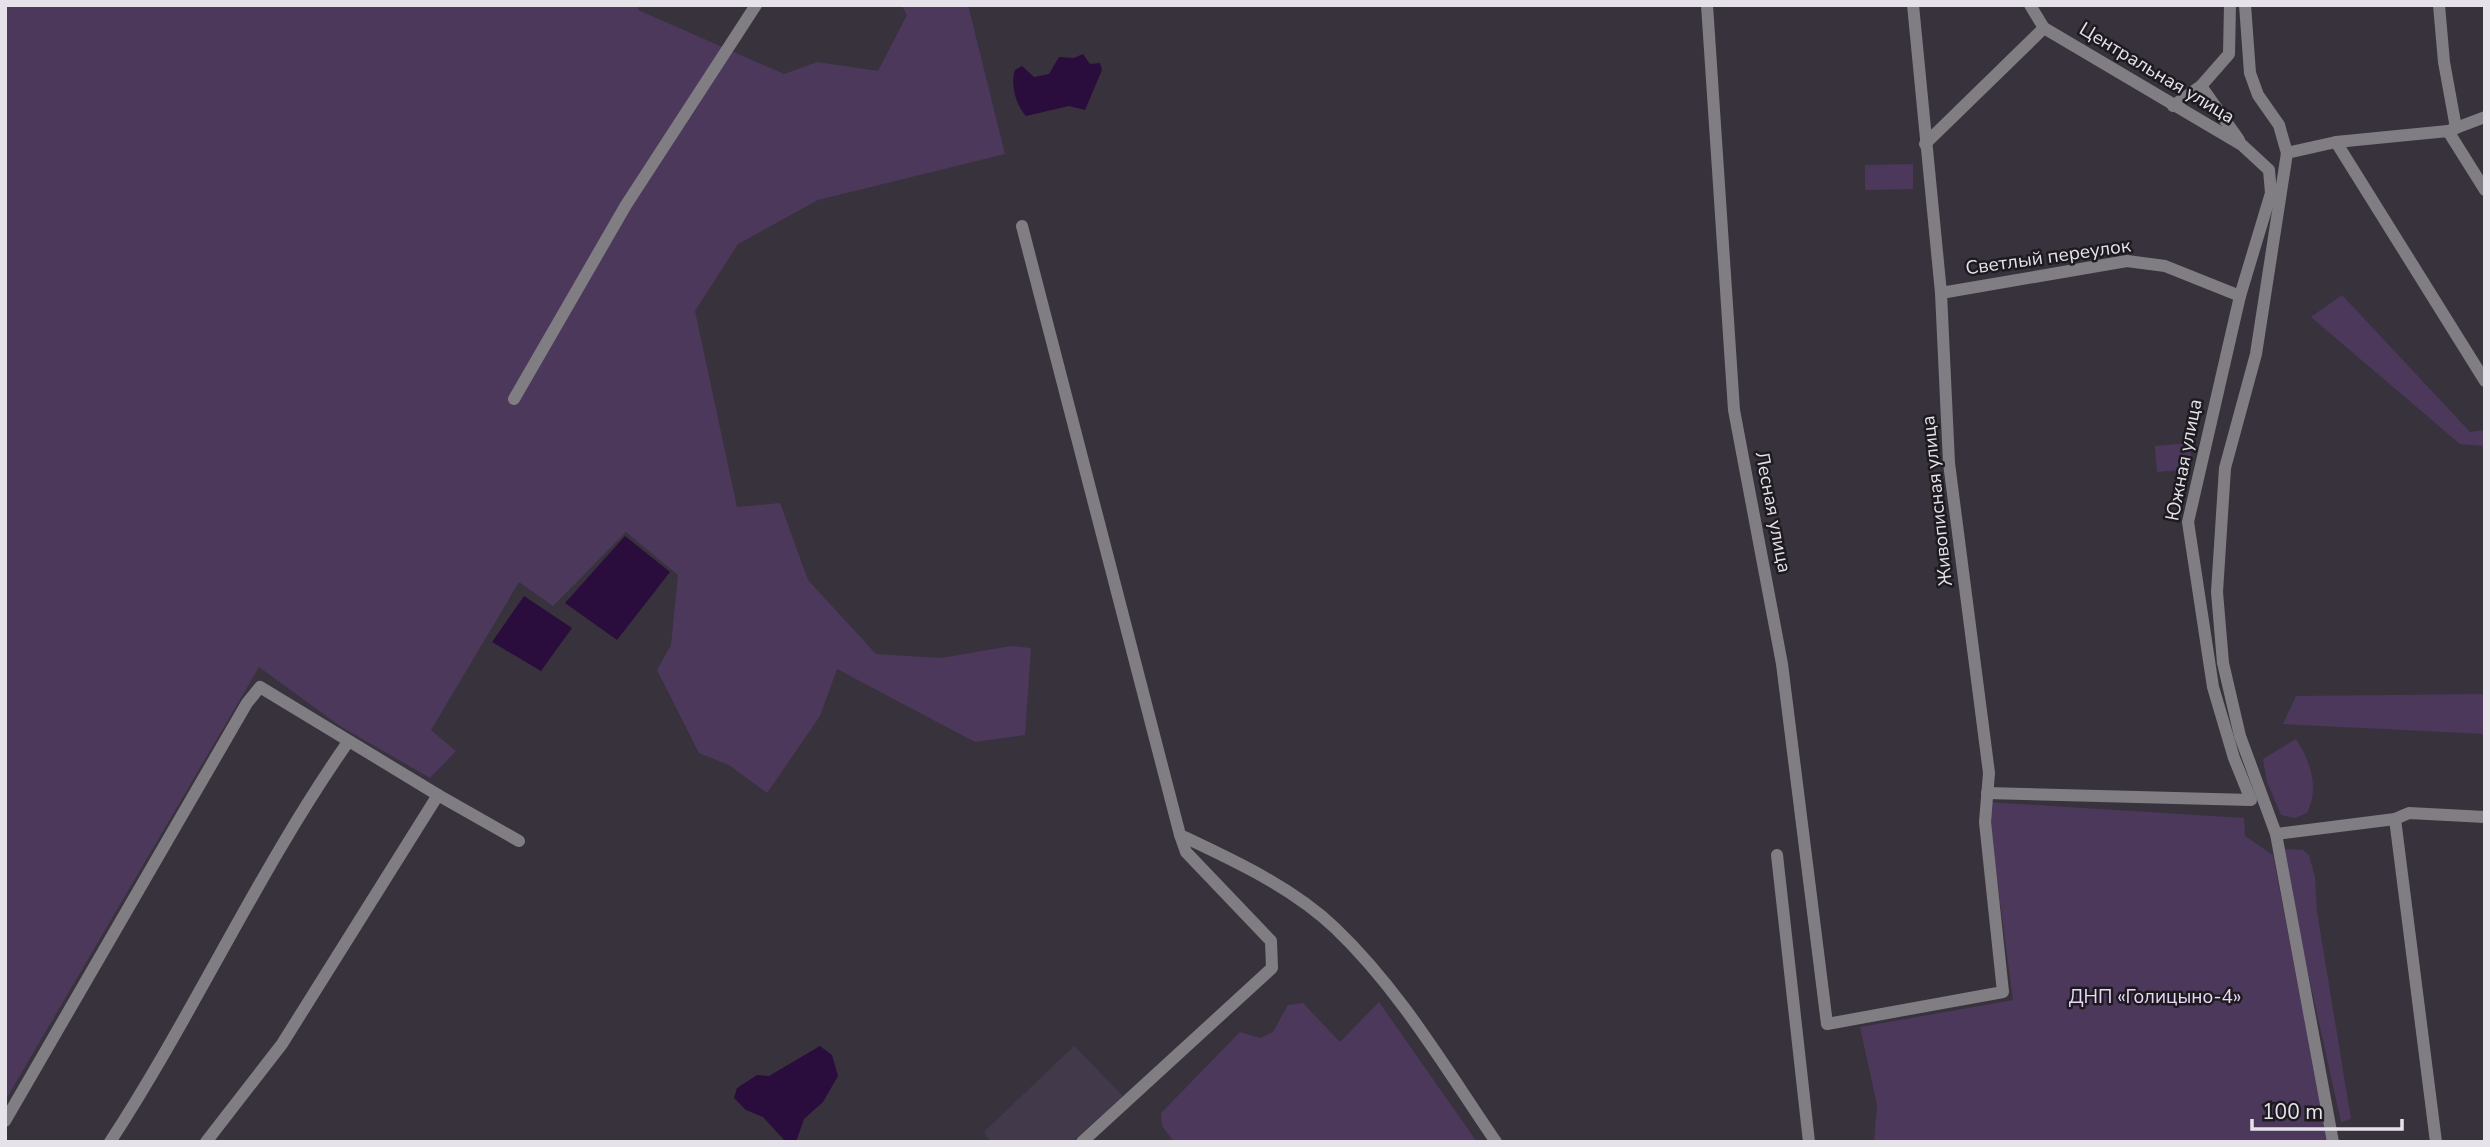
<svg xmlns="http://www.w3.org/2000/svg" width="2490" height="1147" viewBox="0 0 2490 1147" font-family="'Nunito Sans',sans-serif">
  <rect width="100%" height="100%" fill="#38323d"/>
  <!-- built -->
  <path fill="#42394a" d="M1074,1046L1123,1096L1072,1142H991L984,1132Z"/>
  <!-- green -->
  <g fill="#4c385b">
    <path d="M5,5H640L638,10L784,74L817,62L878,71L907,15L901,5H968L1005,154L818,200L738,244L695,311L737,507L780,503L808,580L876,654L941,658L1011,646L1031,648L1025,735L975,742L837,669L820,716L767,793L729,765L699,753L657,670L671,645L678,575L626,532L553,606L519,582L431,730L456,751L430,778L340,726L259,667L5,1101Z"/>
    <path d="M1913,164V189L1865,190V165Z"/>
    <path d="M2342,295L2470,432L2485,430V446L2460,444L2311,317Z"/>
    <path d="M2190,443L2192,469L2157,472L2155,446Z"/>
    <path d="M2485,694V734L2283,724L2296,696Z"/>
    <path d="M2296,739C2310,761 2320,787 2307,813L2295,818L2281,815L2267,782L2263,759Z"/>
    <path d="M1987,802L2244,818L2245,836L2273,855L2328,1142H1874L1877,1105L1860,1027L2013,1000Z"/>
    <path d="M2284,849L2303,850L2309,855L2315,877L2317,912L2351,1119L2341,1122L2303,950Z"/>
    <path d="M1379,1002L1477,1142H1174L1162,1126L1161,1113L1240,1032L1260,1038L1273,1032L1288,1005L1303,1003L1340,1042Z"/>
  </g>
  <!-- water -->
  <g fill="#2a0c3d">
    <path d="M1083,54L1090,64L1100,63L1102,70L1085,110L1069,106L1026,116C1016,105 1010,85 1015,70L1022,66L1034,77L1049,74L1059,57L1074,58Z"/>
    <path d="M625,536L670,572L617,640L565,603Z"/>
    <path d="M524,596L572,628L541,671L492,642Z"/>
    <path d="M820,1046L832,1055L838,1076L823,1102L804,1119L796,1142H786L763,1117L746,1110L734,1098L737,1088L757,1075L769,1076Z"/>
  </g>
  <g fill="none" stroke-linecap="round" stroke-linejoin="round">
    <!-- street -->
    <g stroke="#817e83" stroke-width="12">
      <path d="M1707,5L1734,410L1782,664L1827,1024L2003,992L1985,822L1989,773L1949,463L1941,293L1913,5"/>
      <path d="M2245,5L2250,73L2258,95L2279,125L2287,153"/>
      <path d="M2439,5L2444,62L2456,128"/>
      <path d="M2201,86L2239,140"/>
      <path d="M2173,106L2201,86L2229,54L2230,5"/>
      <path d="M2448,131L2485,190"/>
      <path d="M2336,142L2485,381"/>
      <path d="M1925,144L2044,28"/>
      <path d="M1022,226L1180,835C1233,860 1292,887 1335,928C1400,990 1446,1069 1496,1142"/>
      <path d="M1941,293L2127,261L2165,266L2240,296"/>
      <path d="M514,399L626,205L756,5"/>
      <path d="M1987,793L2251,800L2234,758L2213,687L2188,522L2240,296L2271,193L2269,170L2242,145L2044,28L2030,5"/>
      <path d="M2395,819L2436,1142"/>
      <path d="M2276,834L2395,819L2409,813L2485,817"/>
      <path d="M1777,855L1809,1142"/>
      <path d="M5,1121L247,703L260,687L438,795"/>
      <path d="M110,1142C195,1012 259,869 348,742"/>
      <path d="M206,1142L282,1044L438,795L519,841"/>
      <path d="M1082,1142L1272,968L1271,941L1186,852L1180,835"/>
      <path d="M2333,1142L2276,834L2240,736L2223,663L2217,592L2225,468L2256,354L2287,153L2336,142L2448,131L2485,117"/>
    </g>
  </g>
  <g text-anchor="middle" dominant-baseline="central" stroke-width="5" stroke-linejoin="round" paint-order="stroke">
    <!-- street labels -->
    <g font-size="19" fill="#e6e2ea" stroke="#1e1b20">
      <text transform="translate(2157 73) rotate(31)">Центральная улица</text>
      <text transform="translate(2048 257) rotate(-8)">Светлый переулок</text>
      <text transform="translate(2184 460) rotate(-79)">Южная улица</text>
      <text transform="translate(1937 501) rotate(-96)">Живописная улица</text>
      <text transform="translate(1773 512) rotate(79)">Лесная улица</text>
    </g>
    <!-- park labels -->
    <g font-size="19" fill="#e9d7f9" stroke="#1e1b20">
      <text x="2155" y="997">ДНП «Голицыно-4»</text>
    </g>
  </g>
  <!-- border -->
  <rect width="2490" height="1147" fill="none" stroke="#e6e2ea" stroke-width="14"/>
  <!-- scale -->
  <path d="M2252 1119v10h150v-10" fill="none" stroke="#e6e2ea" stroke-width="3.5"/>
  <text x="2262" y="1119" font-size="21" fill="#e6e2ea" stroke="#1e1b20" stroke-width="5" paint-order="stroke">100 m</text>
</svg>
